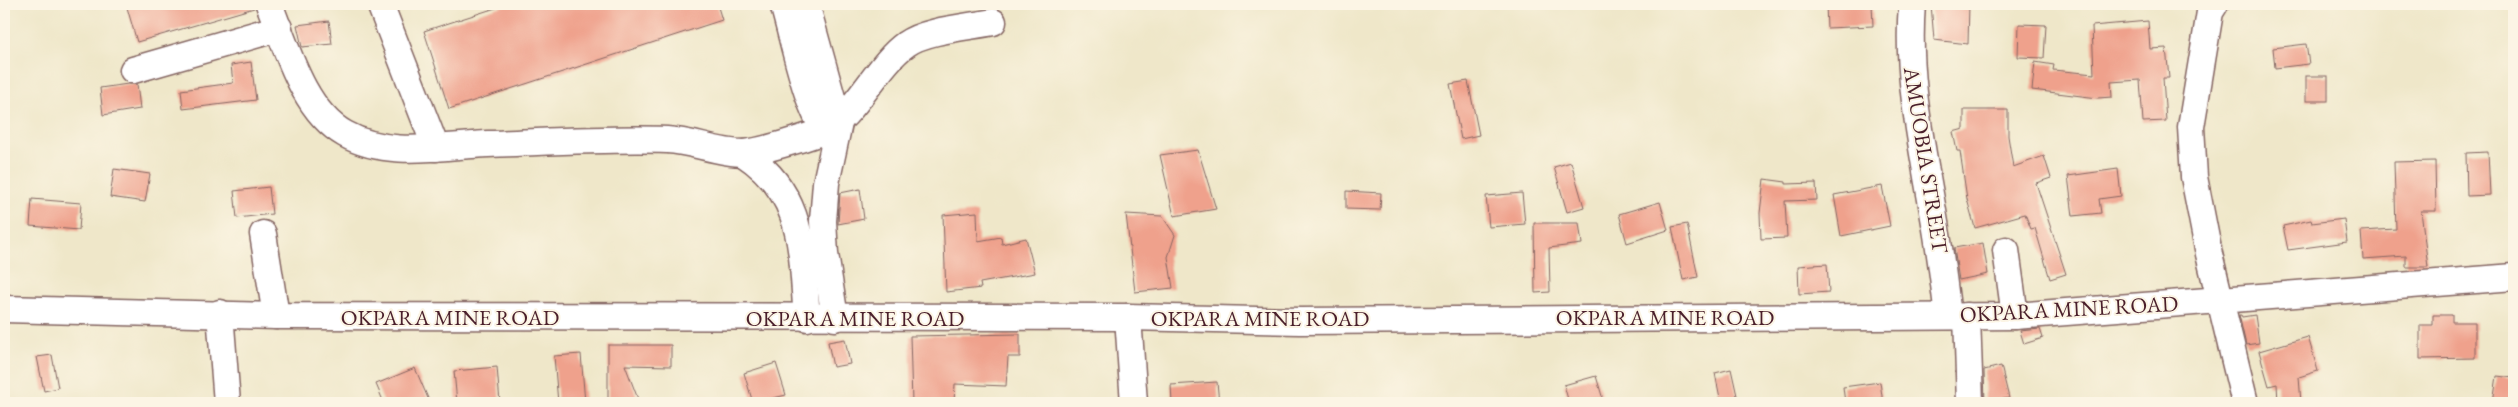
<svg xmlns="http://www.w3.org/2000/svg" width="2518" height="407" viewBox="0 0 2518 407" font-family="'EB Garamond',serif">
  <rect width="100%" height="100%" fill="#fcf5e5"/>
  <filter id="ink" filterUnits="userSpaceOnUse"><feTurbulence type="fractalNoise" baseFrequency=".02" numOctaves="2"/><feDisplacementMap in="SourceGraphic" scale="10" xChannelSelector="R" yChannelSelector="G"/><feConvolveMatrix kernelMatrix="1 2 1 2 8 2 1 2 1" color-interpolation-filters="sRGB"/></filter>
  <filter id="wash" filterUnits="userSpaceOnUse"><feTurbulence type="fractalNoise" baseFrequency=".0096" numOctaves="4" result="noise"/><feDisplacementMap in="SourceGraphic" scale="20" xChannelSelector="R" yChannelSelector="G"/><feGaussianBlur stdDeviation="1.12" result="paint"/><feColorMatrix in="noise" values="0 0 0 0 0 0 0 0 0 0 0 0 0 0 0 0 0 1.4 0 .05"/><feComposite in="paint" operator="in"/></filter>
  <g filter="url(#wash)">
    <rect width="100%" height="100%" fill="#efe7c9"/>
    <g id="blocks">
      <!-- building -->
      <g fill="#efa18c">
        <path d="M126,4H254V8L137,42Z"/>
        <path d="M508,4H717L722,20L449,109L424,31Z"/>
        <path d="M1826,4H1872L1873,26L1827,28Z"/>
        <path d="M1931,4H1969L1968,44L1934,40Z"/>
        <path d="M329,21L332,44L302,47L297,25Z"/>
        <path d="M2148,21L2150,49L2166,48L2169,78H2163L2166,121L2143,122L2140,80L2111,82L2112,97L2098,98L2032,90L2035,62L2054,65L2053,70L2094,74L2092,26Z"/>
        <path d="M2019,24L2046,25L2044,58L2018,57Z"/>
        <path d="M2306,44L2309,64L2275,68L2273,48Z"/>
        <path d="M251,62L256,100L183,109L181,90L233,83L231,65Z"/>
        <rect x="2306" y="76" width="22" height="25"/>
        <path d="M1468,81L1479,135L1461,139L1450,84Z"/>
        <path d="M128,84H137L140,109L103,115L100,88Z"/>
        <path d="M1964,110H2008V136L2013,167L2044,156L2051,178L2036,183L2066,274L2050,279L2035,228L2031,229L2025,214L1975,228L1967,199L1960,151H1957L1953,132L1964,129Z"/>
        <path d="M1198,150L1216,209L1174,216L1160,155Z"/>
        <path d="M2488,152L2490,195L2467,196L2466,153Z"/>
        <path d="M2435,161L2436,211H2421L2428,267H2406V256L2363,259L2361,231L2396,229L2394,162Z"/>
        <path d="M1571,162L1584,207L1567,212L1554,167Z"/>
        <path d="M114,169L150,174L145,202L110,197Z"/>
        <path d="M2118,169L2121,196L2099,199L2101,213L2073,216L2068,176Z"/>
        <path d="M1764,179L1786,182V184L1816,183L1817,200L1785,201L1787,238L1761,239L1760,213Z"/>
        <path d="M1882,186L1890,226L1841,236L1834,195Z"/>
        <path d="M269,187L272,214L237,218L234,191Z"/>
        <path d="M860,189L864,219L838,224L840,193Z"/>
        <path d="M1346,191L1381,193L1380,210L1346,209Z"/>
        <path d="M1522,193L1525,224L1489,227L1486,196Z"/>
        <path d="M32,199L81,203L79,230L30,226Z"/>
        <path d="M1660,202L1668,230L1627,243L1619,214Z"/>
        <path d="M977,212L978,241L1001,237L1002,244L1026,238L1035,273L980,283L981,288L946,292L943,215Z"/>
        <path d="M1126,214L1162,216L1175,235L1168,257L1173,288L1135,292Z"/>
        <path d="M2344,219L2347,242L2288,250L2283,226L2311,220L2312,223Z"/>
        <path d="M1534,223H1579L1582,244L1549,248L1550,292L1535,293Z"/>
        <path d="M1687,224L1698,277L1683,280L1672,227Z"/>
        <path d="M1983,243L1988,274L1959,280L1954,248Z"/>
        <path d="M1827,264L1829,292L1799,294L1798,266Z"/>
        <path d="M2239,315H2241L2242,317L2255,315L2259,343L2246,345Z"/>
        <path d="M2433,315H2452V322H2475V358L2420,359V325H2433Z"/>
        <path d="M2040,329L2043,338L2024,344L2020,331Z"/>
        <path d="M1020,334V357H1008L1006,386L955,384L954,403H912L910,336Z"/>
        <path d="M2308,337L2318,371L2299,377L2301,403H2278L2277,384L2269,386L2259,351Z"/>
        <path d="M845,339L850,364L833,367L828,342Z"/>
        <path d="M608,345H671V366L625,365L638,399L620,400L619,403H608Z"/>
        <path d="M581,354L585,403H558L554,356Z"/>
        <path d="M52,355L58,388L44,391L37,357Z"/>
        <path d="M776,363L786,395L753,403L744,373Z"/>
        <path d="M2001,366L2009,398L1985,403L1984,370Z"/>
        <path d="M497,367L500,403H457L454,371Z"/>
        <path d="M415,368L430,403H384L376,384Z"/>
        <path d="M1731,369L1738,400L1721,403L1715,373Z"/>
        <path d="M1596,376L1602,396L1600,403H1569L1564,385Z"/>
        <path d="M2497,376L2514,378V403L2493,402Z"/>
        <path d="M1217,382L1219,403H1172L1171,385Z"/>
        <path d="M1880,382L1883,403H1845L1843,387Z"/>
      </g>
    </g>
  </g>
  <g filter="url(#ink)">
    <use href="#blocks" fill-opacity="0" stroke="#846562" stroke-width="1"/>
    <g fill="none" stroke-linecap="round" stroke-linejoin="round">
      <defs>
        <g id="minor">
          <path d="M269,4C286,46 303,111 345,134C387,158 442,146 488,144C547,142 607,138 667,140C692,141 718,153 743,153C760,152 804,138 821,132C852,121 876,65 906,44C925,30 969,27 993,22"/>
          <path d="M380,4L436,148"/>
          <path d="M783,4C795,44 806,113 834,143"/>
          <path d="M806,4L839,123L826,183L823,221L825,254L835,318"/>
          <path d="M1912,4C1906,77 1922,145 1934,217C1940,250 1944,283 1948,316"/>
          <path d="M2215,4L2210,12L2191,127L2194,177L2209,254L2245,403"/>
          <path d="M133,70L279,28"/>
          <path d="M743,153C806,194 801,251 807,318"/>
          <path d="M263,234L276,316"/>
          <path d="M2006,250L2015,316"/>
          <path d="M4,309L276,316L1128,317L1300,321L2015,316L2514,277"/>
          <path d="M220,313L227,403"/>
          <path d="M1967,316L1970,403"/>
          <path d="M1128,317L1134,403"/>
        </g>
      </defs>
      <!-- minor casing -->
      <use href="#minor" stroke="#846562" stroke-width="29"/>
      <!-- minor -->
      <use href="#minor" stroke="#fff" stroke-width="26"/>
    </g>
  </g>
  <g text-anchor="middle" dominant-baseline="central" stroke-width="4" stroke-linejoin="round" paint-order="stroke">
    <!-- street labels -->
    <g font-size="22" fill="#4a1f2b" stroke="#fcf5e5">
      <text transform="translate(1926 160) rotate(81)">AMUOBIA STREET</text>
      <text transform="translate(2069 309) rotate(-3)">OKPARA MINE ROAD</text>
      <text x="450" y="317">OKPARA MINE ROAD</text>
      <text x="1665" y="317">OKPARA MINE ROAD</text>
      <text x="855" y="318">OKPARA MINE ROAD</text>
      <text x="1260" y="318">OKPARA MINE ROAD</text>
    </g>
  </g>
  <!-- margin -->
  <rect width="2518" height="407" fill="none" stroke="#fcf5e5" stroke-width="20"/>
</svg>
